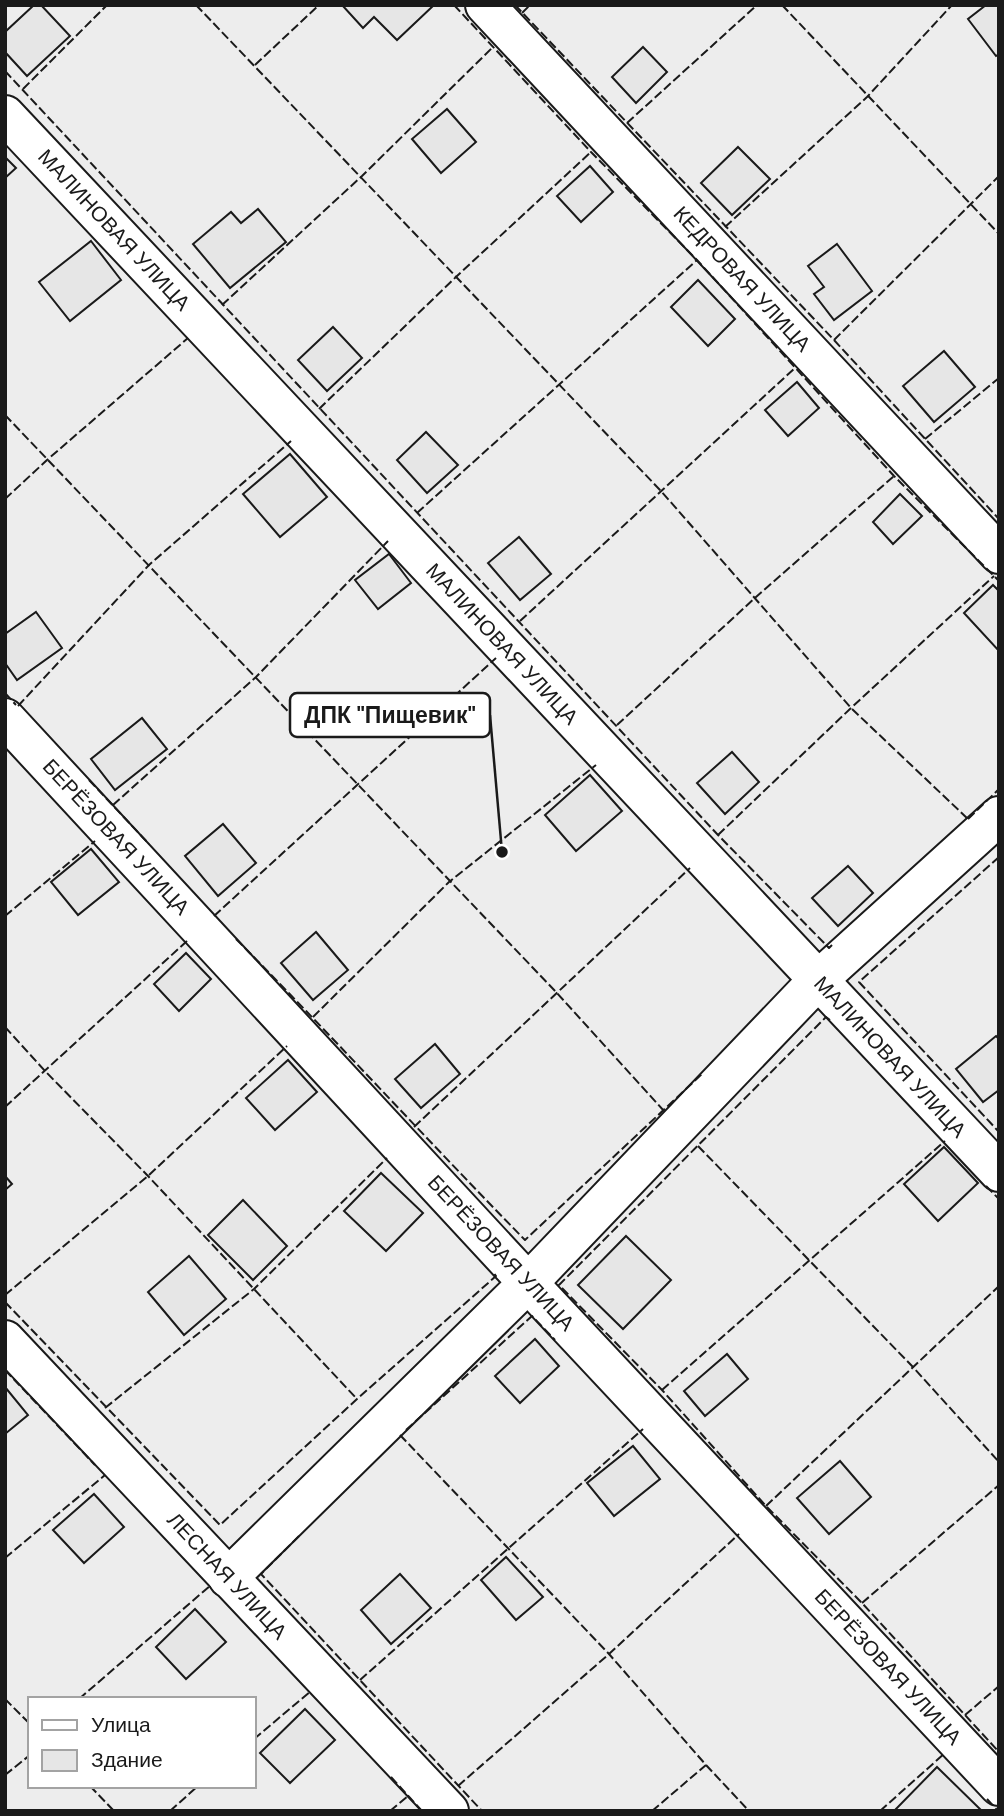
<svg xmlns="http://www.w3.org/2000/svg" width="1004" height="1816" viewBox="0 0 1004 1816" font-family="'DM Sans',sans-serif">
  <rect width="100%" height="100%" fill="#fff"/>
  <!-- built -->
  <path fill="#ededed" stroke="#6a6a6a" stroke-width="2" fill-rule="evenodd" d="M5,5H999V1811H5ZM30,1699H254V1786H30Z"/>
  <!-- building -->
  <g fill="#e6e6e6" stroke="#1a1a1a" stroke-width="2">
    <path d="M34,5H41L70,36L27,76L5,52V32Z"/>
    <path d="M342,5H434L397,40L374,17L363,28Z"/>
    <path d="M986,5H999V54L996,56L968,19Z"/>
    <path d="M643,47L667,72L636,103L612,77Z"/>
    <path d="M447,109L476,142L441,173L412,139Z"/>
    <path d="M738,147L770,179L732,215L701,183Z"/>
    <path d="M5,157L16,168L5,178Z"/>
    <path d="M590,166L613,192L581,222L557,196Z"/>
    <path d="M258,209L286,242L230,288L193,244L231,212L241,223Z"/>
    <path d="M91,241L121,280L70,321L39,282Z"/>
    <path d="M837,244L872,291L834,320L814,294L824,287L808,266Z"/>
    <path d="M698,280L735,319L708,346L671,307Z"/>
    <path d="M333,327L362,358L327,391L298,360Z"/>
    <path d="M944,351L975,387L934,422L903,386Z"/>
    <path d="M797,382L819,408L788,436L765,410Z"/>
    <path d="M426,432L458,465L427,493L397,460Z"/>
    <path d="M290,454L327,497L280,537L243,494Z"/>
    <path d="M900,494L922,516L893,544L873,522Z"/>
    <path d="M519,537L551,574L520,600L488,563Z"/>
    <path d="M389,554L411,583L378,609L355,580Z"/>
    <path d="M993,585L999,591V651L964,613Z"/>
    <path d="M36,612L62,648L17,680L5,663V634Z"/>
    <path d="M142,718L167,749L115,790L91,759Z"/>
    <path d="M732,752L759,782L725,814L697,783Z"/>
    <path d="M590,775L622,811L576,851L545,815Z"/>
    <path d="M223,824L256,863L218,896L185,856Z"/>
    <path d="M91,849L119,882L78,915L51,882Z"/>
    <path d="M848,866L873,893L838,926L812,898Z"/>
    <path d="M316,932L348,970L313,1000L281,963Z"/>
    <path d="M186,953L211,979L179,1011L154,984Z"/>
    <path d="M996,1036L999,1039V1090L983,1102L956,1069Z"/>
    <path d="M435,1044L460,1074L421,1108L395,1079Z"/>
    <path d="M288,1060L317,1092L275,1130L246,1098Z"/>
    <path d="M944,1147L978,1183L938,1221L904,1184Z"/>
    <path d="M381,1173L423,1213L386,1251L344,1211Z"/>
    <path d="M5,1176L12,1184L5,1190Z"/>
    <path d="M243,1200L287,1246L253,1280L208,1235Z"/>
    <path d="M626,1236L671,1280L623,1329L578,1285Z"/>
    <path d="M189,1256L226,1299L184,1335L148,1292Z"/>
    <path d="M535,1339L559,1366L520,1403L495,1376Z"/>
    <path d="M727,1354L748,1379L705,1416L684,1391Z"/>
    <path d="M5,1387L28,1415L5,1434Z"/>
    <path d="M633,1446L660,1479L614,1516L587,1483Z"/>
    <path d="M840,1461L871,1497L829,1534L797,1498Z"/>
    <path d="M94,1494L124,1527L84,1563L53,1530Z"/>
    <path d="M506,1557L543,1597L516,1620L481,1580Z"/>
    <path d="M400,1574L431,1608L391,1644L361,1610Z"/>
    <path d="M195,1609L226,1642L186,1679L156,1647Z"/>
    <path d="M305,1709L335,1740L290,1783L260,1753Z"/>
    <path d="M937,1767L982,1811H894Z"/>
  </g>
  <g fill="none" stroke-linecap="round" stroke-linejoin="round">
    <defs>
      <g id="minor">
        <path d="M485,5L999,554"/>
        <path d="M5,115L999,1172"/>
        <path d="M5,718L528,1283L999,1786"/>
        <path d="M5,1340L449,1811"/>
        <path d="M228,1578L528,1283L818,980L999,816"/>
      </g>
    </defs>
    <!-- minor casing -->
    <use href="#minor" stroke="#1a1a1a" stroke-width="42"/>
    <!-- minor -->
    <use href="#minor" stroke="#fff" stroke-width="38"/>
    <!-- fence -->
    <g stroke="#1a1a1a" stroke-width="2" stroke-dasharray="9 3.5" stroke-linecap="butt">
      <path d="M196,5L661,491L851,708L968,819"/>
      <path d="M454,5L591,152L697,260L894,476L999,581"/>
      <path d="M515,5L834,340L999,519"/>
      <path d="M782,5L999,234"/>
      <path d="M522,13L530,5"/>
      <path d="M255,65L319,5"/>
      <path d="M5,71L718,835L829,948L832,945"/>
      <path d="M23,89L107,5"/>
      <path d="M627,123L757,5"/>
      <path d="M725,227L867,97L952,5"/>
      <path d="M222,305L362,176L493,47"/>
      <path d="M834,340L999,176"/>
      <path d="M319,409L457,276L591,152"/>
      <path d="M5,415L556,992L664,1111"/>
      <path d="M925,439L999,378"/>
      <path d="M5,499L47,460L188,338"/>
      <path d="M417,513L697,260"/>
      <path d="M520,621L796,367"/>
      <path d="M5,693L16,705"/>
      <path d="M18,706L149,565L291,441"/>
      <path d="M617,725L756,597L894,476"/>
      <path d="M89,780L149,844"/>
      <path d="M113,805L256,677L388,541"/>
      <path d="M968,819L999,789"/>
      <path d="M718,835L851,708L994,576"/>
      <path d="M999,857L859,982L999,1132"/>
      <path d="M5,916L95,841"/>
      <path d="M214,916L496,658"/>
      <path d="M236,939C334,1038 428,1141 525,1240L703,1073"/>
      <path d="M313,1017L449,882L596,765"/>
      <path d="M830,1020L826,1017L559,1285L662,1390L766,1506L862,1603L999,1752"/>
      <path d="M5,1027L45,1071L148,1176L357,1399"/>
      <path d="M5,1107L187,941"/>
      <path d="M414,1127L690,868"/>
      <path d="M698,1146L912,1366L999,1462"/>
      <path d="M986,1186L999,1199"/>
      <path d="M5,1295L148,1176L287,1046"/>
      <path d="M5,1302L220,1525L357,1399L496,1276L493,1272"/>
      <path d="M5,1370L95,1465"/>
      <path d="M662,1390L945,1141"/>
      <path d="M105,1408L254,1289L387,1158"/>
      <path d="M406,1430L532,1316L555,1340"/>
      <path d="M400,1435L609,1654L706,1765L749,1811"/>
      <path d="M766,1506L999,1286"/>
      <path d="M299,1536L261,1574L482,1811"/>
      <path d="M5,1558L105,1475"/>
      <path d="M862,1603L999,1485"/>
      <path d="M360,1680L643,1429"/>
      <path d="M5,1699L30,1724"/>
      <path d="M79,1699L211,1585"/>
      <path d="M965,1715L999,1686"/>
      <path d="M254,1739L311,1691"/>
      <path d="M5,1775L30,1755"/>
      <path d="M391,1777L422,1811"/>
      <path d="M90,1786L114,1811"/>
      <path d="M458,1786L609,1654L739,1534"/>
      <path d="M987,1799L998,1811"/>
      <path d="M170,1811L198,1786"/>
      <path d="M390,1811L408,1796"/>
      <path d="M652,1811L706,1765"/>
      <path d="M880,1811L945,1753"/>
    </g>
  </g>
  <g text-anchor="middle" dominant-baseline="central" stroke-width="5" stroke-linejoin="round" paint-order="stroke">
    <!-- street labels -->
    <g font-size="21" fill="#1a1a1a" stroke="#fff">
      <text transform="translate(114 230) rotate(47)">МАЛИНОВАЯ УЛИЦА</text>
      <text transform="translate(742 279) rotate(47)">КЕДРОВАЯ УЛИЦА</text>
      <text transform="translate(502 644) rotate(47)">МАЛИНОВАЯ УЛИЦА</text>
      <text transform="translate(116 837) rotate(47)">БЕРЁЗОВАЯ УЛИЦА</text>
      <text transform="translate(890 1057) rotate(47)">МАЛИНОВАЯ УЛИЦА</text>
      <text transform="translate(501 1253) rotate(47)">БЕРЁЗОВАЯ УЛИЦА</text>
      <text transform="translate(227 1576) rotate(47)">ЛЕСНАЯ УЛИЦА</text>
      <text transform="translate(888 1667) rotate(47)">БЕРЁЗОВАЯ УЛИЦА</text>
    </g>
  </g>
  <!-- callouts -->
  <path fill="none" stroke="#1a1a1a" stroke-width="2.5" d="M502 852L490 715"/>
  <circle fill="#1a1a1a" stroke="#fff" stroke-width="2.5" cx="502" cy="852" r="7"/>
  <rect fill="#fff" stroke="#1a1a1a" stroke-width="2.5" x="290" y="693" width="200" height="44" rx="7"/>
  <g font-size="23" text-anchor="middle" font-weight="bold" fill="#1a1a1a">
    <text x="390" y="723">ДПК "Пищевик"</text>
  </g>
  <!-- border -->
  <rect width="1004" height="1816" fill="none" stroke="#1a1a1a" stroke-width="14"/>
  <!-- legend -->
  <rect x="28" y="1697" width="228" height="91" fill="#ffffff" stroke="#a3a3a3" stroke-width="2"/>
  <rect x="42" y="1720" width="35" height="10" fill="#ffffff" stroke="#a3a3a3" stroke-width="2"/>
  <text x="91" y="1732" font-size="21" fill="#1a1a1a">Улица</text>
  <rect x="42" y="1750" width="35" height="21" fill="#e6e6e6" stroke="#a3a3a3" stroke-width="2"/>
  <text x="91" y="1767" font-size="21" fill="#1a1a1a">Здание</text>
</svg>
